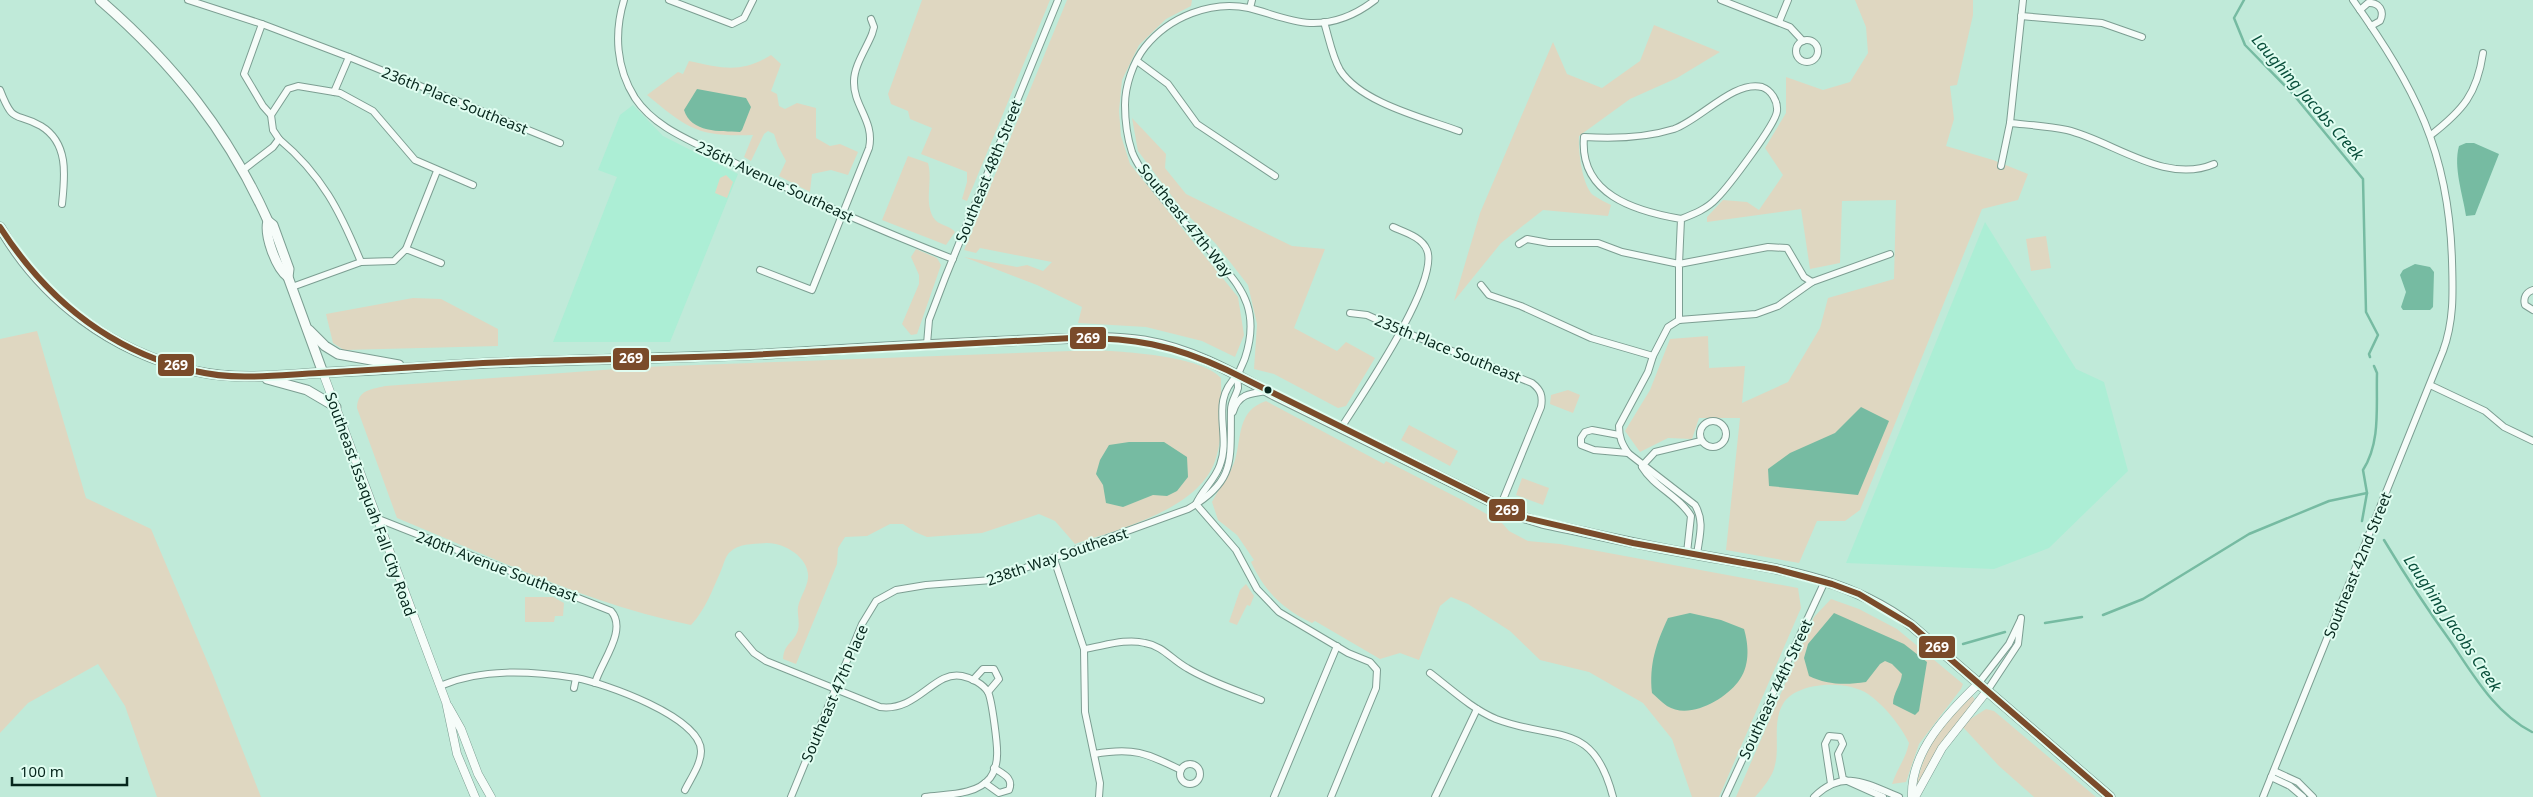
<svg xmlns="http://www.w3.org/2000/svg" width="2533" height="797" viewBox="0 0 2533 797" font-family="'Noto Sans',sans-serif">
  <rect width="100%" height="100%" fill="#c0ead9"/>
  <!-- built -->
  <g fill="#aceed5">
    <path d="M633,105L663,136L738,174L670,342H553L617,177L598,170L620,115Z"/>
    <path d="M1985,222L2076,369L2104,382L2128,471L2049,548L1994,569L1846,563Z"/>
  </g>
  <!-- green -->
  <g fill="#dfd7c1">
    <path d="M922,0H1050L967,201L962,199L967,182V172L921,154L932,128L910,119L908,111L891,104L888,94Z"/>
    <path d="M1067,0H1192L1191,6L1166,19L1139,45L1122,80L1119,111L1121,136L1130,164L1238,297L1244,335L1235,357L1202,341L1146,327L1078,323L1082,307L1037,285L964,257L1017,267L1027,265L1043,271L1052,262L980,248L976,253L964,250Z"/>
    <path d="M1855,0H1973V15L1957,85L1950,86L1954,119L1946,146L1993,160L2028,174L2018,200L1982,209L1860,510L1845,521H1817L1799,563L1726,550L1740,418H1699L1692,439L1668,438L1640,452L1625,431L1650,390L1670,339L1708,336L1709,368L1745,366L1742,403L1788,382L1820,328L1828,298L1894,279L1896,200L1842,201L1840,263L1810,269L1801,209L1707,222V217L1723,200L1747,202L1759,210L1783,175L1765,148L1786,113V77L1823,90L1850,82L1868,53L1866,27Z"/>
    <path d="M1654,25L1720,52L1677,78L1630,99L1579,136C1578,150 1582,185 1593,195C1599,199 1605,202 1611,205L1608,216L1543,210L1501,243L1454,301L1480,213L1553,42L1567,74L1602,88L1640,61Z"/>
    <path d="M771,55L781,64L771,91L777,94L779,106L785,109L797,103L816,108V138L830,146L840,144L858,152L848,175L831,170L812,174L810,192L779,176L786,161L778,146L774,134L768,131L764,134L751,161L744,157L753,135C698,137 688,129 647,95L678,72L683,74L689,61C722,68 741,74 771,55Z"/>
    <path d="M1132,118L1166,154L1165,168L1186,194L1292,246L1325,249L1294,328L1337,351L1346,342L1375,358L1346,406L1338,408L1274,374L1254,369L1257,324L1248,285L1216,244L1180,207L1138,151Z"/>
    <path d="M908,156L928,163C933,181 924,201 933,217C938,226 950,225 955,232L946,245L882,220Z"/>
    <path d="M726,175L733,182L727,198L715,193L720,178Z"/>
    <path d="M2046,236L2051,268L2031,271L2026,239Z"/>
    <path d="M916,249L937,258L941,265L917,334L911,335L902,324L919,284V275L911,257Z"/>
    <path d="M413,298L441,299L498,329V346L344,350L333,343L326,314Z"/>
    <path d="M37,331L86,498L151,529L213,675L261,797H157L125,706L98,664L28,703L0,733V339Z"/>
    <path d="M1098,350C1127,352 1201,356 1221,378C1221,405 1224,435 1215,461C1198,510 1119,529 1075,544L1055,521L1039,514L982,533L927,537L915,532L903,524H890L867,536L845,537L838,548L837,564L796,664L783,659C784,643 794,643 798,630C800,622 797,614 798,607C800,597 807,588 808,578C810,558 784,542 766,543C754,544 739,543 730,552C725,556 723,567 720,573C712,591 705,610 691,625C589,605 493,557 397,518L357,408C358,390 369,390 385,386L643,367Z"/>
    <path d="M1568,390L1580,395L1573,413L1550,404L1551,395Z"/>
    <path d="M1266,401L1384,464L1386,461L1464,501L1502,523L1509,531L1528,541L1560,544L1798,588L1801,608L1719,797H1692L1672,739L1643,703L1589,672L1540,660L1510,631L1468,604L1451,597L1440,606L1419,660L1400,653L1380,659L1315,621L1312,623C1283,609 1265,592 1251,562L1254,560L1237,535L1218,520L1212,502C1219,488 1231,474 1235,460C1242,436 1237,411 1266,401Z"/>
    <path d="M1409,425L1458,451L1450,466L1401,440Z"/>
    <path d="M1522,478L1549,488L1543,505L1516,495Z"/>
    <path d="M1246,584L1254,596L1250,606L1247,605L1237,625L1229,622L1240,590Z"/>
    <path d="M525,597H553L564,603L563,616H555L554,622H525Z"/>
    <path d="M1831,599L1859,609L1897,629L1963,684L1961,689L1919,744L1906,782L1892,784C1897,769 1906,758 1909,743C1901,726 1884,705 1868,694C1847,680 1797,681 1783,704C1772,722 1780,746 1775,765C1773,776 1763,788 1755,797H1736L1814,617Z"/>
    <path d="M1970,694L1974,698L1975,702L1944,739L1916,787C1923,752 1943,717 1970,694Z"/>
    <path d="M1986,709L1994,711L2096,797H2034L1999,766L1961,725Z"/>
  </g>
  <!-- water -->
  <g fill="#76bba2">
    <path d="M697,89L746,98L751,107L742,130L740,132C720,131 691,133 684,110Z"/>
    <path d="M2466,143H2474L2499,154L2475,215L2466,216C2463,195 2453,167 2459,146Z"/>
    <path d="M2415,264L2430,267L2434,272L2433,307L2430,310H2403L2401,307L2406,292L2400,275L2403,270Z"/>
    <path d="M1861,407L1889,421L1858,495L1769,486L1768,469L1790,453L1835,433Z"/>
    <path d="M1129,442H1164L1187,457L1188,477L1177,491L1167,496L1153,495L1123,507L1106,503L1103,485L1096,474L1100,460L1109,445Z"/>
    <path d="M1690,613L1721,620L1744,629C1749,646 1750,667 1738,682C1724,700 1689,720 1667,706C1661,702 1657,697 1652,693C1649,664 1656,644 1668,618Z"/>
    <path d="M1834,613L1904,644L1927,662L1919,711L1915,715L1893,704C1893,693 1901,685 1902,674L1892,664L1885,661L1880,664L1866,682C1846,685 1827,685 1809,676L1804,658L1808,644Z"/>
  </g>
  <g fill="none" stroke-linecap="round" stroke-linejoin="round">
    <!-- stream -->
    <g stroke="#76bba2" stroke-width="2.5">
      <path d="M2244,0L2234,18L2245,45L2293,94L2363,179L2366,312L2378,335L2369,354L2370,357"/>
      <path d="M2362,521L2367,493L2363,470C2381,442 2376,406 2377,373L2374,366"/>
      <path d="M2384,540C2405,575 2427,609 2451,642C2474,676 2495,713 2532,732"/>
      <path d="M2103,615L2143,599L2249,534L2329,501L2367,493"/>
      <path d="M2045,623L2082,617"/>
      <path d="M1963,644L2005,632"/>
    </g>
    <defs>
      <g id="minor">
        <path d="M188,0L262,24L349,57L560,143"/>
        <path d="M624,0C614,33 616,68 635,98C655,128 692,141 723,157C798,195 874,228 953,259"/>
        <path d="M669,0L732,24L744,18L753,0"/>
        <path d="M1721,0L1790,27L1803,41"/>
        <path d="M1250,8L1252,0"/>
        <path d="M2360,10L2368,3C2379,2 2385,11 2380,21L2371,26"/>
        <path d="M2021,16L2102,23L2142,37"/>
        <path d="M1324,22C1329,38 1332,56 1340,70C1361,103 1424,118 1459,131"/>
        <path d="M1779,22L1788,0"/>
        <path d="M262,24L244,74L263,106L271,115"/>
        <circle cx="1807" cy="51" r="11"/>
        <path d="M1137,61L1168,84L1197,124L1275,176"/>
        <path d="M0,90C14,126 15,111 41,126C69,143 65,176 62,204"/>
        <path d="M334,92L349,57"/>
        <path d="M2010,123C2029,125 2048,126 2067,130C2113,141 2165,185 2214,164"/>
        <path d="M2431,135C2463,110 2477,94 2483,53"/>
        <path d="M279,139C322,175 340,211 361,262"/>
        <path d="M2001,166L2010,123L2023,0"/>
        <path d="M243,170L273,147L279,139L273,130L271,115L288,89L298,86L340,93L373,111L415,160L473,185"/>
        <path d="M1519,244L1527,239L1549,243H1598L1622,252L1679,264L1681,219C1694,214 1707,209 1717,198C1728,187 1776,124 1777,111C1778,101 1771,90 1762,87C1734,80 1700,120 1674,129C1645,138 1615,139 1584,137C1579,194 1634,211 1681,219"/>
        <path d="M406,249L437,171"/>
        <path d="M760,270L812,290L869,148C875,121 853,106 854,81C854,66 866,49 872,34L874,27L871,19"/>
        <path d="M1481,285L1489,295L1521,306L1591,338L1653,356"/>
        <path d="M292,287L361,262L394,261L406,249L441,263"/>
        <path d="M2533,290C2526,292 2523,298 2525,305L2533,310"/>
        <path d="M1350,313L1367,315L1402,331L1532,383C1541,390 1543,396 1541,407L1500,507"/>
        <path d="M1679,320V264L1768,247L1787,248L1804,277L1812,282"/>
        <path d="M927,344L929,320L945,278L1058,0"/>
        <path d="M2430,385L2485,411L2504,427L2533,441"/>
        <path d="M1233,412C1238,394 1251,393 1267,391"/>
        <circle cx="1713" cy="434" r="13"/>
        <path d="M1341,428C1360,398 1440,282 1427,250C1422,237 1404,232 1393,227"/>
        <path d="M1619,435L1592,430L1585,432L1581,438V445L1594,450L1628,453"/>
        <path d="M1642,466L1655,452L1701,441"/>
        <path d="M1642,467C1654,487 1679,496 1691,516L1687,553"/>
        <path d="M1196,504L1236,550L1257,589L1279,612L1348,653L1370,662L1377,670L1376,688L1331,797"/>
        <path d="M1196,504C1202,490 1215,480 1220,465C1232,433 1208,402 1238,375"/>
        <path d="M376,518L611,611C628,630 601,662 595,683"/>
        <path d="M1697,555C1699,537 1705,522 1695,505L1628,453C1622,444 1619,438 1619,426L1648,372L1653,356L1668,327L1679,320L1756,314L1778,306L1812,282L1890,254"/>
        <path d="M1054,559L1084,649L1085,712L1100,783L1099,797"/>
        <path d="M739,635L754,653L766,661L880,707C918,712 934,670 962,676C972,678 983,684 988,692C992,700 998,747 997,756C997,763 994,773 990,778C976,796 945,794 925,797"/>
        <path d="M1084,649C1104,646 1126,638 1145,643C1163,646 1172,660 1187,668C1210,682 1236,690 1261,700"/>
        <path d="M1430,673C1451,689 1472,709 1496,719C1556,742 1593,719 1613,797"/>
        <path d="M973,680L983,669H994L999,679L988,692"/>
        <path d="M1978,684L2009,644L2020,621"/>
        <path d="M440,686C482,668 531,671 576,678"/>
        <path d="M574,688L576,678C604,683 701,717 701,751C701,764 691,778 685,790"/>
        <path d="M1987,691L2018,644L2021,618"/>
        <path d="M1094,754C1134,747 1146,753 1181,770"/>
        <circle cx="1190" cy="774" r="10"/>
        <path d="M2274,771L2298,782L2313,797"/>
        <path d="M2271,777L2290,786L2303,797"/>
        <path d="M985,783L999,793L1009,790C1014,778 1003,774 994,768"/>
        <path d="M1831,784L1825,744L1829,736L1840,737L1843,744L1838,754L1843,779L1883,797"/>
        <path d="M791,797L862,624L876,601L896,590L926,585L992,580L1188,509C1237,481 1230,459 1231,410C1231,401 1236,396 1238,388C1238,384 1237,380 1238,376C1239,370 1243,364 1245,358C1251,340 1253,322 1247,304C1241,286 1228,273 1217,259C1195,233 1143,181 1132,152C1127,137 1125,121 1125,105C1125,86 1133,62 1145,47C1169,17 1211,0 1249,8C1269,13 1290,22 1310,23C1334,24 1357,14 1375,0"/>
        <path d="M1274,797L1337,646"/>
        <path d="M1435,797L1477,709"/>
        <path d="M1725,797L1825,581"/>
        <path d="M1814,797C1843,768 1867,784 1899,797"/>
        <path d="M2263,797L2443,351C2454,321 2453,293 2452,261C2449,151 2415,88 2353,0"/>
      </g>
      <g id="tertiary">
        <path d="M323,373L446,702L457,754L475,797"/>
        <path d="M448,706L461,729L478,774L491,797"/>
        <path d="M1912,797C1910,752 1948,713 1978,684"/>
        <path d="M1915,797L1942,748L1987,691"/>
      </g>
      <g id="secondary">
        <path d="M100,0C174,64 228,132 268,221L273,225L289,269L288,277L323,373"/>
        <path d="M268,221C264,235 276,268 288,277"/>
        <path d="M0,227C42,300 112,352 195,371C234,380 276,376 316,373C356,371 396,369 437,366C558,358 679,360 800,352C877,347 953,343 1029,340C1067,339 1107,335 1144,341C1192,349 1232,372 1274,395L1522,517L1542,523C1591,533 1639,545 1688,553C1768,568 1844,574 1911,625L2110,797"/>
        <path d="M309,330L325,346L338,354L399,365"/>
        <path d="M267,379L307,390L336,407"/>
      </g>
    </defs>
    <!-- minor casing -->
    <use href="#minor" stroke="#7c9e92" stroke-width="8"/>
    <!-- tertiary casing -->
    <use href="#tertiary" stroke="#7c9e92" stroke-width="9"/>
    <!-- secondary casing -->
    <use href="#secondary" stroke="#7c9e92" stroke-width="11"/>
    <!-- minor -->
    <use href="#minor" stroke="#f6fcf9" stroke-width="6"/>
    <!-- tertiary -->
    <use href="#tertiary" stroke="#f6fcf9" stroke-width="8"/>
    <!-- secondary -->
    <use href="#secondary" stroke="#f6fcf9" stroke-width="9"/>
    <defs>
      <path id="bus-1" d="M0,227C47,300 109,351 195,371C236,381 278,375 319,373C374,370 429,366 483,363C572,359 661,359 750,355C857,350 965,343 1072,338C1131,337 1174,345 1227,370L1522,517L1633,543L1776,569L1832,584L1859,594L1911,625L2110,797"/>
    </defs>
    <!-- bus-1 casing -->
    <use href="#bus-1" stroke="#e0fdf1" stroke-width="10"/>
    <!-- bus-1 -->
    <use href="#bus-1" stroke="#7a4b2a" stroke-width="6"/>
  </g>
  <!-- markers -->
  <circle fill="#06261c" stroke="#e0fdf1" stroke-width="2" cx="1268" cy="390" r="4.5"/>
  <g text-anchor="middle" dominant-baseline="central" stroke-width="4" stroke-linejoin="round" paint-order="stroke">
    <!-- street labels -->
    <g font-size="15" fill="#06261c" stroke="#e0fdf1">
      <text transform="translate(455 100) rotate(22)">236th Place Southeast</text>
      <text transform="translate(988 171) rotate(-68)">Southeast 48th Street</text>
      <text transform="translate(775 181) rotate(25)">236th Avenue Southeast</text>
      <text transform="translate(1186 220) rotate(51)">Southeast 47th Way</text>
      <text transform="translate(1448 348) rotate(22)">235th Place Southeast</text>
      <text transform="translate(371 504) rotate(70)">Southeast Issaquah Fall City Road</text>
      <text transform="translate(1057 556) rotate(-19)">238th Way Southeast</text>
      <text transform="translate(2357 565) rotate(-68)">Southeast 42nd Street</text>
      <text transform="translate(497 566) rotate(21)">240th Avenue Southeast</text>
      <text transform="translate(1775 689) rotate(-65)">Southeast 44th Street</text>
      <text transform="translate(834 693) rotate(-67)">Southeast 47th Place</text>
    </g>
    <!-- water labels -->
    <g font-size="16" font-style="italic" fill="#094f3b" stroke="#e0fdf1">
      <text transform="translate(2308 97) rotate(49)">Laughing Jacobs Creek</text>
      <text transform="translate(2453 623) rotate(56)">Laughing Jacobs Creek</text>
    </g>
  </g>
  <g stroke="#e0fdf1" stroke-width="2">
    <rect x="1069" y="326" width="38" height="24" rx="5" fill="#7a4b2a"/>
    <rect x="612" y="347" width="38" height="24" rx="5" fill="#7a4b2a"/>
    <rect x="157" y="353" width="38" height="24" rx="5" fill="#7a4b2a"/>
    <rect x="1488" y="498" width="38" height="24" rx="5" fill="#7a4b2a"/>
    <rect x="1918" y="635" width="38" height="24" rx="5" fill="#7a4b2a"/>
  </g>
  <g font-size="14" text-anchor="middle" font-weight="bold" fill="#fff">
    <text x="1088" y="343">269</text>
    <text x="631" y="363">269</text>
    <text x="176" y="370">269</text>
    <text x="1507" y="515">269</text>
    <text x="1937" y="652">269</text>
  </g>
  <!-- scale -->
  <path d="M12 777v8h115v-8" fill="none" stroke="#06261c" stroke-width="2.5"/>
  <text x="20" y="777" font-size="15" fill="#06261c" stroke="#e0fdf1" stroke-width="4" paint-order="stroke">100 m</text>
</svg>
